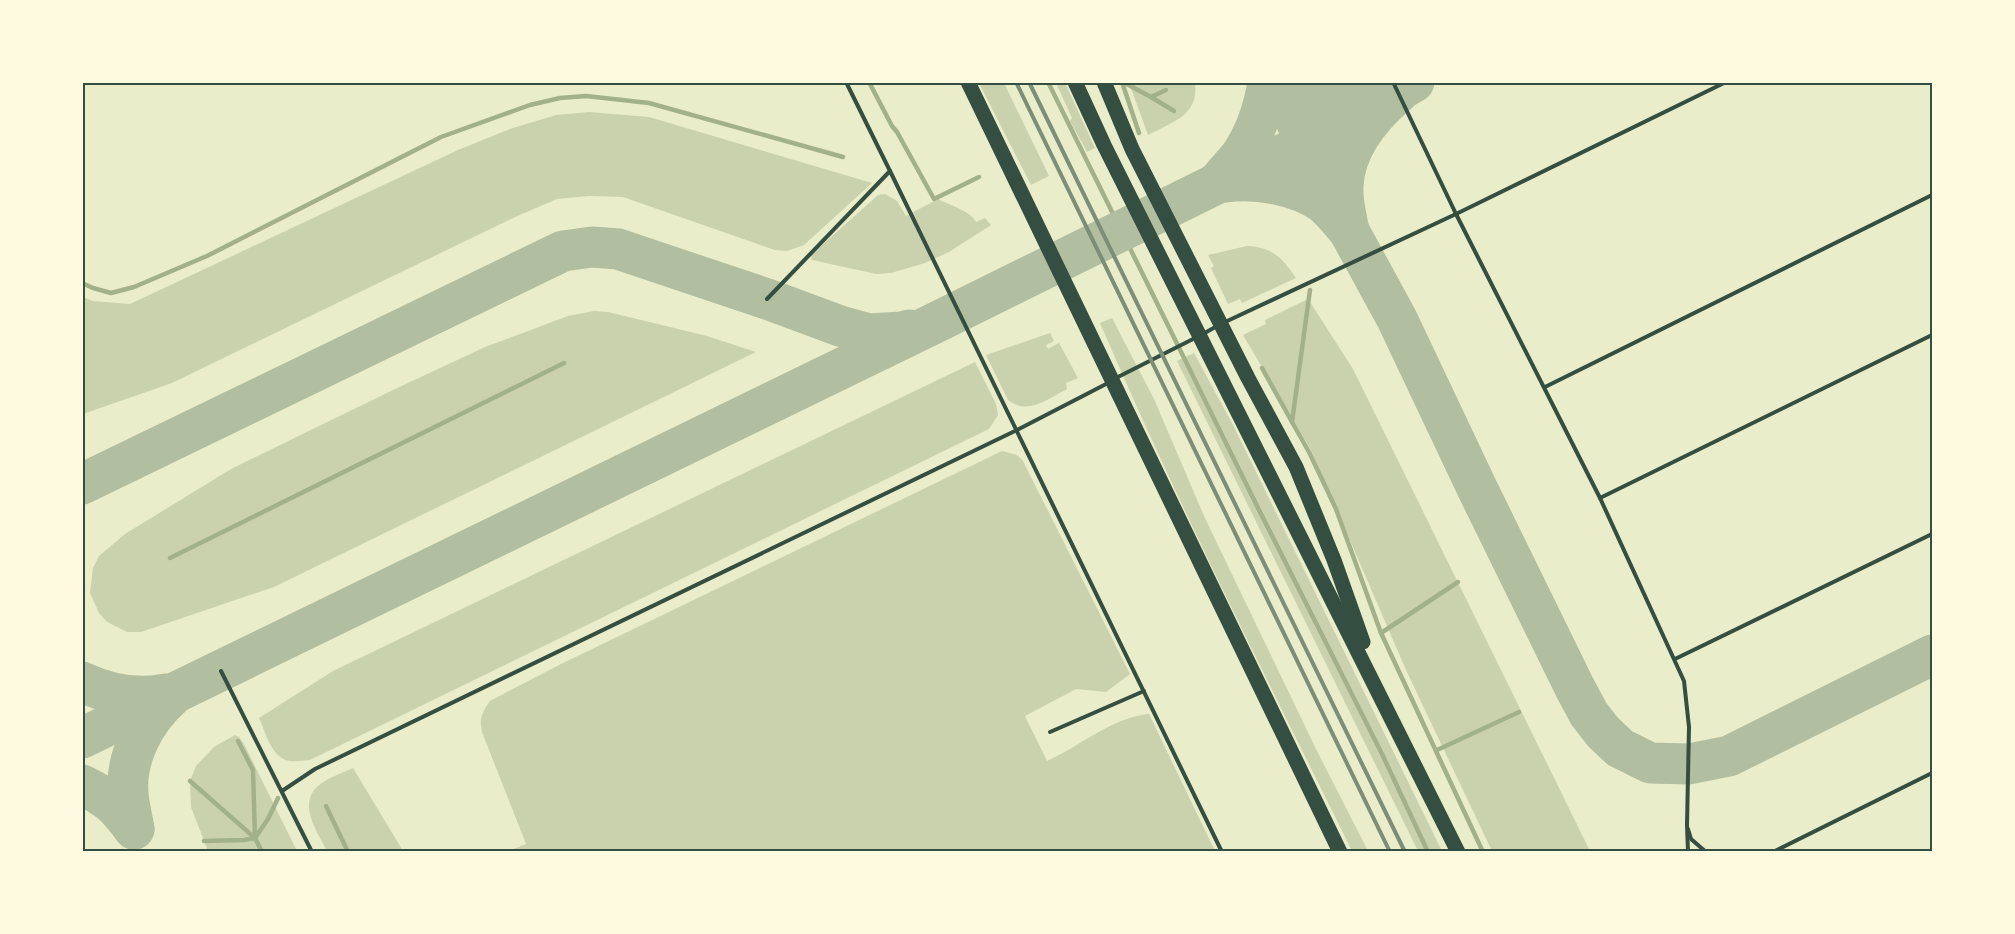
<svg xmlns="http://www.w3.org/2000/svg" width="2015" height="934" viewBox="0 0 2015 934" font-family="Helvetica,sans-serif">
  <rect width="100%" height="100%" fill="#e9edc9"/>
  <!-- green -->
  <g fill="#cad2ad">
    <path d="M979,83H1004L1049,176L1031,185Z"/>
    <path d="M1056,83H1065L1095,148L1087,152L1070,121L1072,118Z"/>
    <path d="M1129,83H1195C1199,116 1172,122 1148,135Z"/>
    <path d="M589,112L649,117L872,183L804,245L787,251L775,250L623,197L589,196L557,199L515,217L172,383L83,414V297L93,301L130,304L458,150L510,129L556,115Z"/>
    <path d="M885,194L897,201L906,216L938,199C949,205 971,211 976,222L985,218L991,225L949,252L925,263L891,273L876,274L812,260L811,255L878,195Z"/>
    <path d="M1247,246C1273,247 1282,258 1296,278L1242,303L1240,299L1228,304L1211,268L1214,266L1208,255Z"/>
    <path d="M1306,300L1310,302L1353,369L1590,851H1492L1406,670L1311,450L1243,335L1266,324L1265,320Z"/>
    <path d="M594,311L608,312L707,336L756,352L274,587L141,632H127L107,622L99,613L90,593L93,568L99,556L125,534L231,469L393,390L485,347L568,316Z"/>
    <path d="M1112,318L1154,399L1204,516L1317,751L1368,851H1352C1266,677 1177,503 1100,323Z"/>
    <path d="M1050,333L1054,341L1046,345L1048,349L1059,343L1078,378L1066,383L1067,389C1047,399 1028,416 1008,400L986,355Z"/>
    <path d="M1194,353L1233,425L1442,851H1418L1177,361Z"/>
    <path d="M975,362L996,404L998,415L989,429L310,760C304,760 297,762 290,761C271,758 266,733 259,718L333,671Z"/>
    <path d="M1002,451L1017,455L1023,461L1130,674L1106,692L1076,689L1025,716L1047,761C1081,746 1110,718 1149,714L1215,851H509L526,844L482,732C479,719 482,712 490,701L559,665Z"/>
    <path d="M235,735L239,737L244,744L297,851H208L191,807L190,781L196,766L214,747Z"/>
    <path d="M353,768L403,851H327C318,833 297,804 318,786C327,778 342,773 353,768Z"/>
  </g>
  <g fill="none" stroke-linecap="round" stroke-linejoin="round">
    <!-- stream -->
    <g stroke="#a3b18a" stroke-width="4.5">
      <path d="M869,82L892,126L897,132L934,199L979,177"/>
      <path d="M1048,82L1258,508L1382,754L1428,852"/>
      <path d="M1122,82L1139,133"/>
      <path d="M1123,82L1151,97"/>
      <path d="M1166,90L1151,97L1174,111"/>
      <path d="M82,283L93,288L111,293L134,287L207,256L441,137L530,105L560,98L586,96L649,103L843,157"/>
      <path d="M1262,368L1292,422L1310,290"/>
      <path d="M1292,422L1309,452L1336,509L1381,633L1483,852"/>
      <path d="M170,558L564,363"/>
      <path d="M1381,633L1458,582"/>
      <path d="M238,741L253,770L255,838L268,819L278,798"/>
      <path d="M1437,750L1519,712"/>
      <path d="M190,781L255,838"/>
      <path d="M326,806L348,852"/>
      <path d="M204,841L244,840L255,838L262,852"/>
    </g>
    <!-- taxiway -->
    <g stroke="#b2bea0" stroke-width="41">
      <path d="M1279,82L1306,144L1349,231L1397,319L1477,488L1575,688L1589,714L1603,732L1620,748L1650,763L1689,764L1729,756L1932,655"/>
      <path d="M1218,182C1225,173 1234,164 1241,155C1255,134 1264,108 1268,82"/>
      <path d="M1226,182C1257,178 1297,185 1323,203C1333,211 1341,222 1349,231C1346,216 1342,201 1343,185C1345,147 1370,117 1398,93C1390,96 1383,100 1375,102C1348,110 1316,98 1293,82"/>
      <path d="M82,484L563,251L592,247L618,249L767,299L840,326L869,334L902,332L910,330"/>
      <path d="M82,682C108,694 136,700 165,694"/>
      <path d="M82,738L939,321L1216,184L1306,144L1414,82"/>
      <path d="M82,785C109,798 117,806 134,829"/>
      <path d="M134,829C132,817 129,806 128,794C125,757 145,720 171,697"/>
    </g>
    <!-- service -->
    <g stroke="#344e41" stroke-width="4">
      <path d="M846,82L890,171"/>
      <path d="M1393,82L1456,214L1600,498L1684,681L1689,727L1687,825L1688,852"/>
      <path d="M767,299L890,171L1222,852"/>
      <path d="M1223,323L1456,214L1726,82"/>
      <path d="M1203,334L1217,326"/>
      <path d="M1114,379L1197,337"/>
      <path d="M1545,387L1932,195"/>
      <path d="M1600,498L1932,335"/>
      <path d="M1675,659L1932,534"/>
      <path d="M221,671L312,852"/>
      <path d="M1050,732L1144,691"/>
      <path d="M282,791L315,769L1017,430L1108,383"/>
      <path d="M1688,829L1691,839L1706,852"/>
      <path d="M1773,852L1932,773"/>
    </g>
    <!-- motorway -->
    <g stroke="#344e41" stroke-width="15">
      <path d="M968,82L1340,852"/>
      <path d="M1075,82L1104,145L1458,852"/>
      <path d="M1104,82L1132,149L1248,378L1296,467L1334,560L1363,642"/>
    </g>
    <!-- rail -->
    <g stroke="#7c8e77" stroke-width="4">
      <path d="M1016,82L1390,852"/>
      <path d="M1029,82L1405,852"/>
    </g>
  </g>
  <!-- border -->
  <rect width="2015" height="934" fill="none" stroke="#fefae0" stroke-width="168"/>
  <rect x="84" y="84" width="1847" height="766" fill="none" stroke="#344e41" stroke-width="2"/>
</svg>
